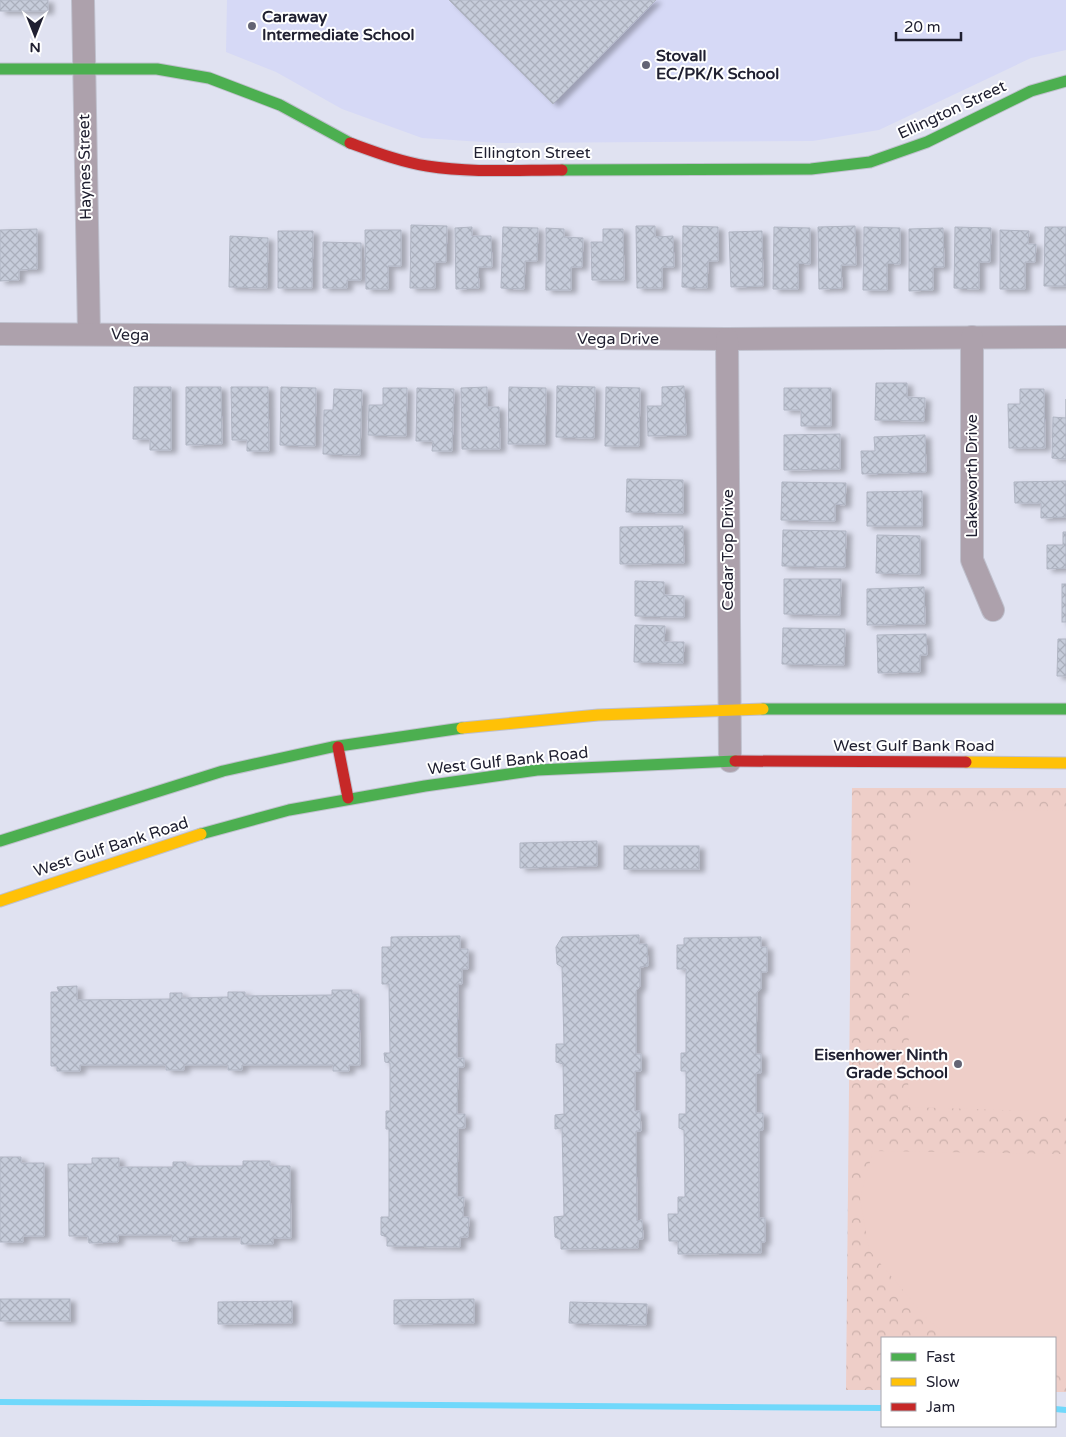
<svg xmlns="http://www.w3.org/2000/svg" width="1066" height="1437" viewBox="0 0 1066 1437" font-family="'Varela Round',sans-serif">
  <defs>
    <pattern id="park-crowns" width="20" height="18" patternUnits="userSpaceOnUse" patternTransform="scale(1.25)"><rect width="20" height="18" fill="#eecec8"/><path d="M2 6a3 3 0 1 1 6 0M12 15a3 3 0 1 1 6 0" fill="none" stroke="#ccb1ac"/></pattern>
    <pattern id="building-cross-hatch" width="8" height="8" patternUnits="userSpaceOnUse" patternTransform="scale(1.25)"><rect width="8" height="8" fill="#c6ccda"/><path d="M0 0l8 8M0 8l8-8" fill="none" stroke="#aaafbc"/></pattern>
    <filter id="shadow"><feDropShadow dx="5.5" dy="3" stdDeviation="2.5" flood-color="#0004"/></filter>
  </defs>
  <rect width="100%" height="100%" fill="#e0e2f1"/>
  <!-- built -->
  <path fill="#d6d9f6" d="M227,0H1066V50L1031,58L879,130L813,141L498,143L422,138L342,109L276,72L226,52Z"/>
  <!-- park -->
  <path fill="url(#park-crowns)" d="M852,788H1066V1392H1055V1338H882V1390H846Z"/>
  <!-- garden -->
  <g fill="#eecec8">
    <path d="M911,809L1066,811V1112L908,1107Z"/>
    <path d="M873,1151L1066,1154V1373L1055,1374V1338H953L929,1321L869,1250L860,1198Z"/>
  </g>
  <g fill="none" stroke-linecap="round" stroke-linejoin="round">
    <!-- stream -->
    <g stroke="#70d8fb" stroke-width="6">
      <path d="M0,1402L882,1408"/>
      <path d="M1055,1409L1066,1410"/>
    </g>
  </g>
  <!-- building -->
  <g fill="url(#building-cross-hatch)" stroke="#b0b5c3" filter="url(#shadow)">
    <rect x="0" y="0" width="48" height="11"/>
    <path d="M449,0H656L553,104Z"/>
    <path d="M411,225L447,226L446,262H435V288H410Z"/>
    <path d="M636,226H655V237L673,236L674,267H662V288H637Z"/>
    <path d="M683,226L718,227V261H708L707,288L682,287Z"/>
    <path d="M855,226L856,265H841L842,288L819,289L818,227Z"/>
    <path d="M472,227V236H491L492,267H478L479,288L456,289L455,228Z"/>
    <path d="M503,227L538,228L537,261H525L524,289L501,288Z"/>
    <path d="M774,227L810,228V264L798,263V289H773Z"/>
    <path d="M864,227L900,228V264L887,263V290H863Z"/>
    <path d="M955,227L991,228L990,262H979V289L954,288Z"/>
    <path d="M1045,227H1066V286H1044Z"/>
    <path d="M546,228L564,229V237L583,238L582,267H571V290H546Z"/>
    <path d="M943,228L944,267H933V290L909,291V229Z"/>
    <path d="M37,229V269L19,270V280L0,281V230Z"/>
    <path d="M603,229H623L624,280H592L591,242H603Z"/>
    <path d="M365,230H401V266H388V289H366Z"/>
    <path d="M1000,230L1029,231L1028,244H1036L1035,262H1025V289H1000Z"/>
    <path d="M278,231H313L312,288H278Z"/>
    <path d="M762,231L763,286L731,287L729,232Z"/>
    <path d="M230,236L268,238L267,288L229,287Z"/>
    <path d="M323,242L361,243V280H347V288H323Z"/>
    <path d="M876,383H907V397L925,398L924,421L875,420Z"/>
    <path d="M557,386L595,387L594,438L556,437Z"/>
    <path d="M684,386L686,435L648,436L647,406H662V387Z"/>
    <path d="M134,387H171V450H150V439H133Z"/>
    <path d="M186,387H221L222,444L186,445Z"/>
    <path d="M231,387H268L269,451H247V440H232Z"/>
    <path d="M281,387L316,388L315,446L280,445Z"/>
    <path d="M487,387V407H499L500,449H462L461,388Z"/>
    <path d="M509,387L546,388L545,444H508Z"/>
    <path d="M606,387L640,388L639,446H605Z"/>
    <path d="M383,388H407L406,436L368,435L369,405H383Z"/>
    <path d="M417,388L454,389L452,451H432L433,441H416Z"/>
    <path d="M784,388H831V426H801V410H784Z"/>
    <path d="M334,389L362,390L360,455L323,454L324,410H333Z"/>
    <path d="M1020,389H1044L1045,448H1009L1008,404H1020Z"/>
    <path d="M1066,399V459L1052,458L1053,417L1066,418Z"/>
    <path d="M840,434V469L784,470V435Z"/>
    <path d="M925,435L926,472L862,474L861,451H875L874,437Z"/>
    <path d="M627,479L683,480V513L626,512Z"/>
    <path d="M1066,481V517L1041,518V503H1015L1014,482Z"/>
    <path d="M782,482L846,483L845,505L835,504V521L781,520Z"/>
    <path d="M922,491V526H867V492Z"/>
    <path d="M683,526L684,563L620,564V527Z"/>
    <path d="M783,530L846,531L845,567L782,566Z"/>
    <path d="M1063,532H1066V568L1047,569V545H1063Z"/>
    <path d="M877,535L920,536V574L876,573Z"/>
    <path d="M784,579H841L840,615L784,614Z"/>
    <path d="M635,581L664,582V595L684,596V617L635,616Z"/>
    <rect x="1062" y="584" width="4" height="38"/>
    <path d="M924,587L925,624L867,625V589Z"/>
    <path d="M635,625L665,626L664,642H684L683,663L634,662Z"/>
    <path d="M783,628L845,629L844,665L782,664Z"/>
    <path d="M926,634L927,655H920V672L878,673L877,635Z"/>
    <path d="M1058,639H1066V676H1057Z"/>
    <path d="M597,841V866L520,868V843Z"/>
    <rect x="624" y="846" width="75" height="23"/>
    <path d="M639,935V944H647L648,966L640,967V986L636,991V1054H641V1071H635V1111H640L641,1131H636L637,1221L642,1220L643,1239H638V1248L561,1249V1240L555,1237L554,1217L564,1216L562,1128L555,1129V1115L564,1114L563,1064L556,1062V1044H564L562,967L557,964L556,947L562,937Z"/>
    <path d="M460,936V949H468V969H462V984H458L457,1058H464V1067H458L457,1114H465V1128H458L457,1197H464L463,1217H469L468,1237H460V1247L387,1246V1237L381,1235V1217H389V1129H386V1111H390V1063L385,1062L384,1053H390L389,984H382V947H391V937Z"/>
    <path d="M761,937V947H767V972H761V989L757,992L756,1054H761V1073H756V1113H763V1130H759V1218H765V1242H761V1253L678,1254V1241H669L668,1214H678V1197H685L684,1130L679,1128V1114H686V1071H681V1053H686V969H677V945H684V938Z"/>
    <path d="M77,986V1000L170,999V993H182V998L228,997V992H245V996L332,995V990H352V994H359L360,1065H349V1071H333V1065H242V1070H228V1065H184V1070H166V1065H80V1071H57V1066H51V992H59L57,987Z"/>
    <path d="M0,1157H21V1163H44V1236H23V1242H0Z"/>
    <path d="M92,1158H119V1167H173V1162H186V1166H243V1161H270V1166H290L291,1238H273V1244H241V1237H188V1241H172V1235H118V1242L89,1243L88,1236H69L68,1164H92Z"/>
    <rect x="0" y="1299" width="70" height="22"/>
    <path d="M474,1299V1323L394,1324V1300Z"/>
    <path d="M292,1301V1323L218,1324V1302Z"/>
    <path d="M570,1302L647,1304L646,1325L569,1323Z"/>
  </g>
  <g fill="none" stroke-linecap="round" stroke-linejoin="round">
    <defs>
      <g id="street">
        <path d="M83,0L89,334"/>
        <path d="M0,334L727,339L1066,337"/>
        <path d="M972,337V560L993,610"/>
        <path d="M727,339L730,761"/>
      </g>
      <g id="fast">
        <path d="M0,69H157L209,78L280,105L350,143"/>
        <path d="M562,170L811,169L870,162L927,142L1031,91L1066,81"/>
        <path d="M763,709H1066"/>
        <path d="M201,834L289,810L425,786L537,770L735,761"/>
        <path d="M0,841L223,771L332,747L462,728"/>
      </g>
      <g id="slow">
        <path d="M462,728L598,715L763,709"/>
        <path d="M966,762L1066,763"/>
        <path d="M0,901L201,834"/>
      </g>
      <g id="jam">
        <path d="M350,143C375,152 401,162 427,166C471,173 518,170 562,170"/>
        <path d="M338,747L348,798"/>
        <path d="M735,761L966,762"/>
      </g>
    </defs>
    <!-- street casing -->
    <use href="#street" stroke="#bfc0cd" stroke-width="24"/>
    <!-- fast casing -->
    <use href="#fast" stroke="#bfc0cd" stroke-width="13"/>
    <!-- slow casing -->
    <use href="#slow" stroke="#bfc0cd" stroke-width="13"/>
    <!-- jam casing -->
    <use href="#jam" stroke="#bfc0cd" stroke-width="13"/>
    <!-- street -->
    <use href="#street" stroke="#ada1ac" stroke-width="22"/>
    <!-- fast -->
    <use href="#fast" stroke="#4caf50" stroke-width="11"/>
    <!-- slow -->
    <use href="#slow" stroke="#ffc107" stroke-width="11"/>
    <!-- jam -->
    <use href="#jam" stroke="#c62828" stroke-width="11"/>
  </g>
  <!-- markers -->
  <g fill="#636474" stroke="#fff" stroke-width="2">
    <circle cx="252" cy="26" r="5"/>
    <circle cx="646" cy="65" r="5"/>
    <circle cx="958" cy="1064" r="5"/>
  </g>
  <g text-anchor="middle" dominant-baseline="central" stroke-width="4" stroke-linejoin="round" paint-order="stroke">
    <!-- poi labels -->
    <g font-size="16" font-weight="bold" fill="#202031" stroke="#fff" text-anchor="start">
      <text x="262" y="17">Caraway<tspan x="262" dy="18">Intermediate School</tspan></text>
      <text x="656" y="56">Stovall<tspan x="656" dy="18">EC/PK/K School</tspan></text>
      <text x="948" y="1055" text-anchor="end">Eisenhower Ninth<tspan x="948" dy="18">Grade School</tspan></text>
    </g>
    <!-- street labels -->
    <g font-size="16" fill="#202031" stroke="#fff">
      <text transform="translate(952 110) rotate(-25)">Ellington Street</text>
      <text x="532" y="153">Ellington Street</text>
      <text transform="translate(85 167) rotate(-91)">Haynes Street</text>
      <text transform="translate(130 335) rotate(2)">Vega</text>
      <text x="618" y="339">Vega Drive</text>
      <text transform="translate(972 476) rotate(-90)">Lakeworth Drive</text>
      <text transform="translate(728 550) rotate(-90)">Cedar Top Drive</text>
      <text x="914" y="746">West Gulf Bank Road</text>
      <text transform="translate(508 761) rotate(-6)">West Gulf Bank Road</text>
      <text transform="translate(111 847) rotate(-18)">West Gulf Bank Road</text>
    </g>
  </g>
  <!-- legend -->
  <rect x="881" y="1337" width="175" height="90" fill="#ffffff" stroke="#a6a6ad"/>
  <rect x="891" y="1353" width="25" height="8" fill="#4caf50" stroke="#a6a6ad"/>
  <text x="926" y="1362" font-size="15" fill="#202031">Fast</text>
  <rect x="891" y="1378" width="25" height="8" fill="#ffc107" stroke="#a6a6ad"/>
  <text x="926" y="1387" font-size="15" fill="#202031">Slow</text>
  <rect x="891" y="1403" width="25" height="8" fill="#c62828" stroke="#a6a6ad"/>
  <text x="926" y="1412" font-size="15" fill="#202031">Jam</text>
  <!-- north arrow -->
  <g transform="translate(35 35) rotate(180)" stroke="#ffffff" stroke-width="4" paint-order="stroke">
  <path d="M0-4L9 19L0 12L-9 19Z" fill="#202031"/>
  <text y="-8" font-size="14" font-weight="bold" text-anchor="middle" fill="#202031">N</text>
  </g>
  <!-- scale -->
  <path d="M896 32v8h65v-8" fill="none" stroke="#202031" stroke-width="2.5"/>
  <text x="904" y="32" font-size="15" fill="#202031" stroke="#ffffff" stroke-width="4" paint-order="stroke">20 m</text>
</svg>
